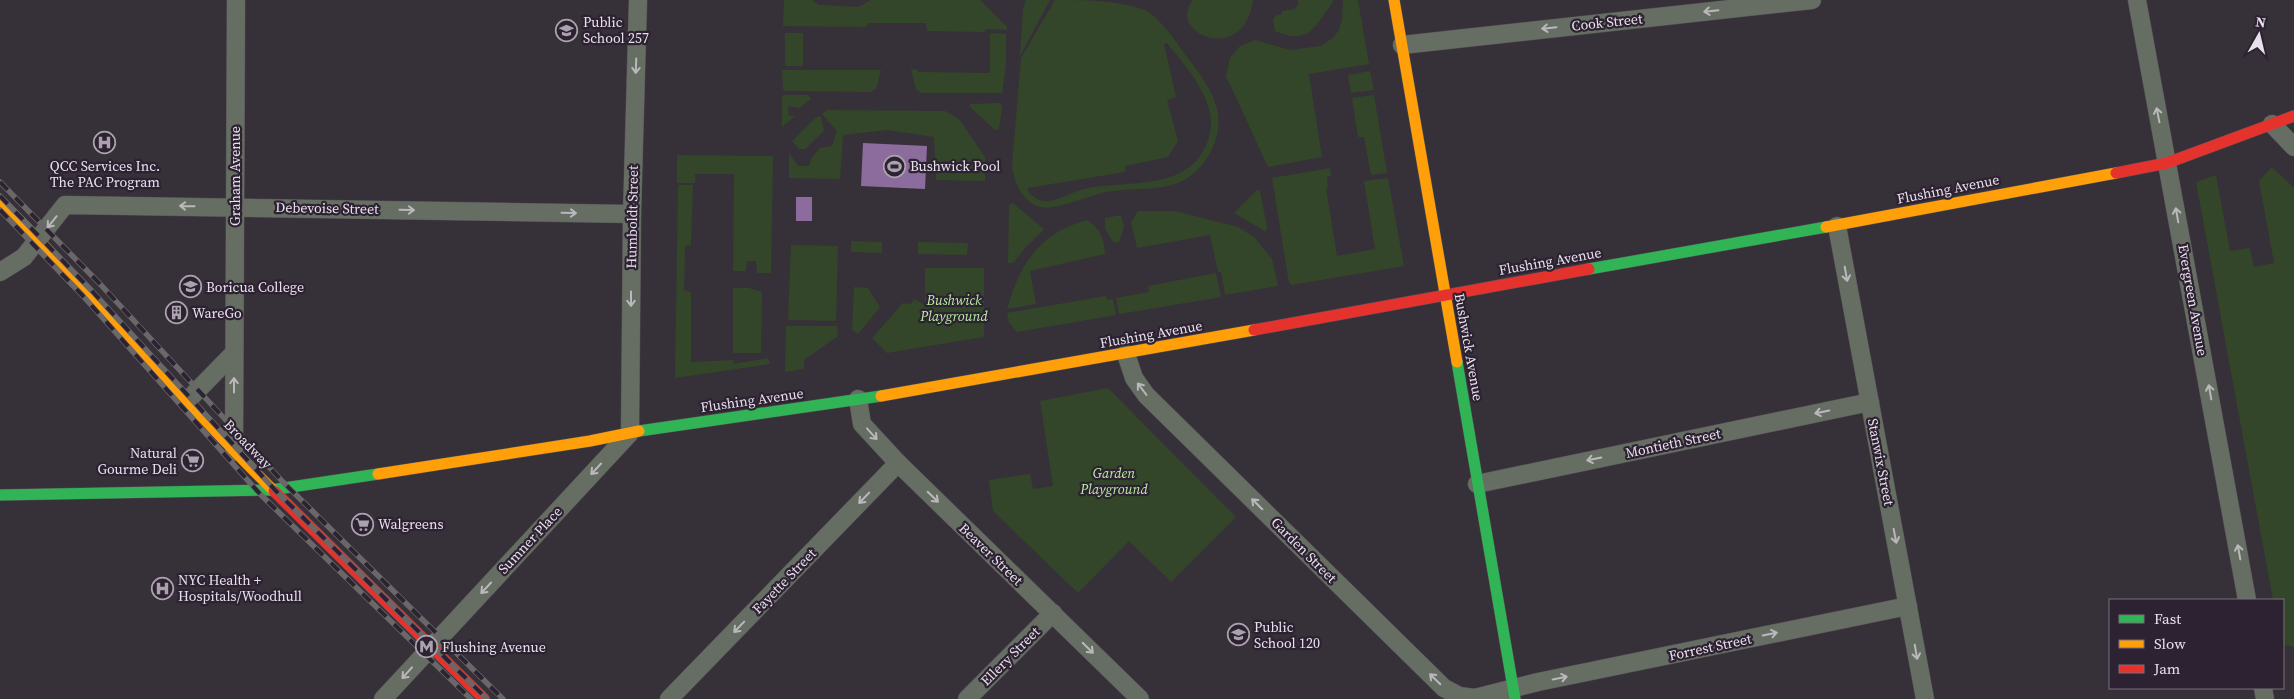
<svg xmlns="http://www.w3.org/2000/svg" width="2294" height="699" viewBox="0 0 2294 699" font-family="'Source Serif 4',serif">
  <rect width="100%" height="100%" fill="#363038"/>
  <!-- green -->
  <g fill="#33462a" fill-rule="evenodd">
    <path d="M784,0H812L819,5L858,7L871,0H980L1007,27V30L986,29L985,32L927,31L926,23H867V27L783,26Z"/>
    <path d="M1026,0H1050L1020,56L1023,9Z"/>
    <path d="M1055,0C1085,0 1120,0 1147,11C1161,19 1177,43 1187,57C1198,71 1213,91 1217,109C1224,138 1205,172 1178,183C1156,191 1129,188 1106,192C1089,195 1052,213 1037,206C1022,200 1014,182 1012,166L1021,58ZM1167,43C1186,67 1217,100 1210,133C1207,147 1198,163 1185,170C1159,187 1115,182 1084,189C1072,192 1057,202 1044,201C1036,200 1030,195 1027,188L1125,172V166L1168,157L1178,141L1167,100L1176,97L1164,44Z"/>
    <path d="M1193,0H1253C1244,67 1165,33 1193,0Z"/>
    <path d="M1297,0H1333V2C1315,26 1309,46 1275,31L1273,19L1277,15H1281L1282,11L1295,9L1299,2Z"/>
    <path d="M1343,0H1358L1369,64L1309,74L1322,157L1268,167L1226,76L1230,58L1240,46L1255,40L1290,50L1320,46L1333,38L1339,30L1342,20Z"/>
    <rect x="785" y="33" width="18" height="33"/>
    <path d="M990,33L1006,34V66L1002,93H921L916,89L911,69L918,70V72L990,73Z"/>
    <path d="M782,70H881L876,89L870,92L787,91L783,90Z"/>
    <path d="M1370,71L1374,90L1351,93L1348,75Z"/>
    <path d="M784,95H808L811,99L799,108L788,106L789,116H795L782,127V97Z"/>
    <path d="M1374,95L1387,173L1371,175L1364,137H1358L1352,98Z"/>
    <path d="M1000,103L1002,106L999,129L995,130L969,106L970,104Z"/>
    <path d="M827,110L945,111L959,119L985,157V181L936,180L934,137L887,130L843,135L840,179L789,178V153L798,166H809L811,159L820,148L832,146L837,131L822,114Z"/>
    <path d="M821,116L824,131L805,149H799L792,141L815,118Z"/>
    <path d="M677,155L773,156L771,273H757L756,261H747L746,271H733L734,174H695V183H677Z"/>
    <path d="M2272,167L2294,188V647L2283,644V600H2273L2196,182L2216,175L2230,251L2250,248L2254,267L2274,263L2259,181Z"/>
    <path d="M1330,168L1331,176L1327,177L1328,187L1326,188L1337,256L1375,249L1364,181L1388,178L1404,266L1292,285L1289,283L1272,178Z"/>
    <path d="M678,185H693L691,245L685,246L684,290L691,292V362L733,360V364L768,358L770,364L675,378Z"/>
    <path d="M1257,190L1260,191L1267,227L1266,232L1234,213Z"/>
    <path d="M1013,203L1044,229L1027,246L1013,263H1008L1009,205Z"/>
    <path d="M1138,211H1175L1238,227L1254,237L1272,259L1278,286L1225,295L1221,272H1218L1210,235L1137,248L1131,222Z"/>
    <path d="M1121,215L1124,227L1119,242L1114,243L1105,229V218Z"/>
    <path d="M1087,220C1099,226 1105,241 1105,254L1030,271L1036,304L1007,309C1020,264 1039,233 1087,220Z"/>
    <path d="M851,241L882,242V253L851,252Z"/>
    <path d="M918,242L968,243L967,255L918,254Z"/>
    <path d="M791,245L838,246L836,321L788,320Z"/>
    <path d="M925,268H984V337L887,353L872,338L903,303L911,304L914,299L925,305Z"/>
    <path d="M1216,273L1221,297L1119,314L1116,298L1149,292L1148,286Z"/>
    <path d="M854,287L868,288L880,307L858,334L852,330Z"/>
    <path d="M733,288H749L762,292L761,353H733Z"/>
    <path d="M1105,296L1108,300L1113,299L1116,315L1017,332L1009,323L1007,313Z"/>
    <path d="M786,326H837L838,336L804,360V369L785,372Z"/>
    <path d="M1108,388L1236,517L1171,582L1129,541L1078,593L993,511L989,480L1030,474L1033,489L1053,486L1040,401Z"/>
  </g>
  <!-- water -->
  <g fill="#8c6b9d">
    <path d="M863,143L927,146L925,189L861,186Z"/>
    <rect x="796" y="197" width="16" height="24"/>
  </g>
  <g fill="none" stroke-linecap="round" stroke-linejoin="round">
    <defs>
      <g id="street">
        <path d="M2137,0L2247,600"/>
        <path d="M1402,45L1812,0"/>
        <path d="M2272,124L2294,147"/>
        <path d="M1837,226L1925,699"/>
        <path d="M0,272L24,257L65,205L632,214"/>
        <path d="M1126,354L1134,378L1146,395L1444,688L1459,696L1475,698L1538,682L1908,606"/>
        <path d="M858,399L862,424L898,463L1140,699"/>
        <path d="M187,401L234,353"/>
        <path d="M234,452L236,0"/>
        <path d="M1477,484L1870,402"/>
        <path d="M2263,688L2265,699"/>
        <path d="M383,699L630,433L632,214L638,0"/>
        <path d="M669,699L898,463"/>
        <path d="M967,699L1053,613"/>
      </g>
      <g id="fast">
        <path d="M1589,269L1826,227"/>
        <path d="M1457,362L1515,699"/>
        <path d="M639,431L881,396"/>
        <path d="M0,495L271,490L378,474"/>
      </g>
      <g id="slow">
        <path d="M1394,0L1457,362"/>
        <path d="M0,201C95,294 179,398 274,491"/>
        <path d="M1826,227L2116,173"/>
        <path d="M881,396L1254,330"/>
        <path d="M378,474L590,441L639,431"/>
      </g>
      <g id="jam">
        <path d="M2116,173L2167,163L2294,116"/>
        <path d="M1254,330L1589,269"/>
        <path d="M274,491L484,699"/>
      </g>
    </defs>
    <!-- street casing -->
    <use href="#street" stroke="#524d54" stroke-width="19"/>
    <!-- fast casing -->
    <use href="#fast" stroke="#524d54" stroke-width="12"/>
    <!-- slow casing -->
    <use href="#slow" stroke="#524d54" stroke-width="12"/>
    <!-- jam casing -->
    <use href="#jam" stroke="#524d54" stroke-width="12"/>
    <!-- street -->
    <use href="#street" stroke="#666d62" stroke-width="18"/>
    <!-- fast -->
    <use href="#fast" stroke="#30b455" stroke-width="11"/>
    <!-- slow -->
    <use href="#slow" stroke="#ff9f0a" stroke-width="11"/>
    <!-- jam -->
    <use href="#jam" stroke="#e5322d" stroke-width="11"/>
    <defs>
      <g id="rail">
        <path d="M0,182L101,285L283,482L503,699"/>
        <path d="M0,196L92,291L275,490L487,699"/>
        <path d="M0,210L83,296L260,494L471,699"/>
      </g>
    </defs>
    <!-- rail casing -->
    <use href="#rail" stroke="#696768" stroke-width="5.5"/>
    <!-- rail -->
    <use href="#rail" stroke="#2d2232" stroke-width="4" stroke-dasharray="11" stroke-linecap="butt"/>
  </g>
  <!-- one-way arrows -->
  <defs><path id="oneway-shaft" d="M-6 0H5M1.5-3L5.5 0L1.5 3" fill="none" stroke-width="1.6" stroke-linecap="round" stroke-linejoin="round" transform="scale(1.25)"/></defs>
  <g stroke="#bab8bc">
    <use href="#oneway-shaft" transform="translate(1711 11) rotate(174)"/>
    <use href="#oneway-shaft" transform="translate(1549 28) rotate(174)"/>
    <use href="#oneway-shaft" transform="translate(636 66) rotate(92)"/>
    <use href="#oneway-shaft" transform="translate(2158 115) rotate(-101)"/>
    <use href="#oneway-shaft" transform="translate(187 206) rotate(-179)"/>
    <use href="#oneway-shaft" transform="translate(407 210) rotate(1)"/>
    <use href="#oneway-shaft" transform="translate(569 213) rotate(1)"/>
    <use href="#oneway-shaft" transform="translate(2177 215) rotate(-100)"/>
    <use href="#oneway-shaft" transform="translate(52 222) rotate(129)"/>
    <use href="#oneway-shaft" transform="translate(1846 274) rotate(80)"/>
    <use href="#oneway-shaft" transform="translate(631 299) rotate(90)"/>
    <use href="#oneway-shaft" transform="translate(234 385) rotate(-90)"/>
    <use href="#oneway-shaft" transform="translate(1142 389) rotate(-127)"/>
    <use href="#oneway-shaft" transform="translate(2210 392) rotate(-100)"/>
    <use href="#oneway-shaft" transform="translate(1822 412) rotate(168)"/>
    <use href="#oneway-shaft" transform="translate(872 434) rotate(48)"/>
    <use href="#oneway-shaft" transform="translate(1594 459) rotate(168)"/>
    <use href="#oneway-shaft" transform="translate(596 469) rotate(133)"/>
    <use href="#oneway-shaft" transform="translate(933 497) rotate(44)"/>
    <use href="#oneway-shaft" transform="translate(864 498) rotate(134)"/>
    <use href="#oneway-shaft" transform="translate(1257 504) rotate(-135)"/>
    <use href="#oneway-shaft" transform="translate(1895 536) rotate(79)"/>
    <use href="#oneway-shaft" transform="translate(2239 552) rotate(-100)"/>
    <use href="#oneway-shaft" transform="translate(486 588) rotate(133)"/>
    <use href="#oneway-shaft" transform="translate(739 627) rotate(134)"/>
    <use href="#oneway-shaft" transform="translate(1770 634) rotate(-12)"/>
    <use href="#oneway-shaft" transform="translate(1088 648) rotate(45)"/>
    <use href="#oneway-shaft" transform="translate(1916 652) rotate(80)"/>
    <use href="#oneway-shaft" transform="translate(407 673) rotate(132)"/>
    <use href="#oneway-shaft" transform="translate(1560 678) rotate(-12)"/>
    <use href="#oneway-shaft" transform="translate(1435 679) rotate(-136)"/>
  </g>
  <!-- icons -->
  <defs>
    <symbol id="school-ring" viewBox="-11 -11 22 22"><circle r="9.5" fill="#2d2232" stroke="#aaa3ad" stroke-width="1.5"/><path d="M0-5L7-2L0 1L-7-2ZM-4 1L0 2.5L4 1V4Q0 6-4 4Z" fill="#aaa3ad"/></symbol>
    <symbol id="hospital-ring" viewBox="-11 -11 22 22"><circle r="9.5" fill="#2d2232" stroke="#aaa3ad" stroke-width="1.5"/><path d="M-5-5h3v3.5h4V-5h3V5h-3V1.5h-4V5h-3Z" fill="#aaa3ad"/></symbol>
    <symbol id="stadium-ring" viewBox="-11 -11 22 22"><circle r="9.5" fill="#2d2232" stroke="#aaa3ad" stroke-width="1.5"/><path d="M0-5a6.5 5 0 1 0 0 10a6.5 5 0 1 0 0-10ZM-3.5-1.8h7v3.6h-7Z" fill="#aaa3ad"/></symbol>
    <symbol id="university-ring" viewBox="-11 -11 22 22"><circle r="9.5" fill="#2d2232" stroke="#aaa3ad" stroke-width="1.5"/><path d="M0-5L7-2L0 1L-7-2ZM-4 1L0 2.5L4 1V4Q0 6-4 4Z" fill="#aaa3ad"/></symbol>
    <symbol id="building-ring" viewBox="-11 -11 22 22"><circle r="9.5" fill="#2d2232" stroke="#aaa3ad" stroke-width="1.5"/><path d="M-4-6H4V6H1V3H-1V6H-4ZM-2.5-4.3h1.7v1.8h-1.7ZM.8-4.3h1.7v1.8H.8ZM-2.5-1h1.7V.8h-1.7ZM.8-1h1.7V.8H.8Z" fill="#aaa3ad"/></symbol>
    <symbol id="supermarket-ring" viewBox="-11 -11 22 22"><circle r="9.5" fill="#2d2232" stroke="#aaa3ad" stroke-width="1.5"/><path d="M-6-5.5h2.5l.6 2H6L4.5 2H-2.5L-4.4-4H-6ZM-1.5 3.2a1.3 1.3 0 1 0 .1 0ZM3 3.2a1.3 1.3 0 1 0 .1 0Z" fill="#aaa3ad"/></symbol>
    <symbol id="metro-ring" viewBox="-11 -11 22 22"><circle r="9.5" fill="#2d2232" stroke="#aaa3ad" stroke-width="1.5"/><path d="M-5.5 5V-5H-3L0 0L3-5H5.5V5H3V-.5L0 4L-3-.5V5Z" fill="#aaa3ad"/></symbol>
  </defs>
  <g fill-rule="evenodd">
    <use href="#school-ring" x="554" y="18" width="25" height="25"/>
    <use href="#hospital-ring" x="92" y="130" width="25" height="25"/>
    <use href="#stadium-ring" x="882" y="154" width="25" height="25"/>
    <use href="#university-ring" x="178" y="274" width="25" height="25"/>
    <use href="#building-ring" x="164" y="300" width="25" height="25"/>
    <use href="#supermarket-ring" x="180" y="448" width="25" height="25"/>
    <use href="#supermarket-ring" x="350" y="512" width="25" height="25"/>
    <use href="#hospital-ring" x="150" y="576" width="25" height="25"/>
    <use href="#school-ring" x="1226" y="622" width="25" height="25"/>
    <use href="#metro-ring" x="414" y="634" width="25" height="25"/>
  </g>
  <g text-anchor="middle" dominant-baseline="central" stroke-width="4.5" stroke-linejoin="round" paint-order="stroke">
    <!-- poi labels -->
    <g font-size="14" fill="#e8e1ec" stroke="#2d2232" text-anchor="start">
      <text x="583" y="22">Public<tspan x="583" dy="16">School 257</tspan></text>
      <text x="105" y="166" text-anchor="middle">QCC Services Inc.<tspan x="105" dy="16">The PAC Program</tspan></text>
      <text x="910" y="166">Bushwick Pool</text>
      <text x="206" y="287">Boricua College</text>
      <text x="192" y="313">WareGo</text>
      <text x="177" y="453" text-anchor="end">Natural<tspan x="177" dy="16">Gourme Deli</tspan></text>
      <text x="378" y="524">Walgreens</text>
      <text x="178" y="580">NYC Health +<tspan x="178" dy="16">Hospitals/Woodhull</tspan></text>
      <text x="1254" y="627">Public<tspan x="1254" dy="16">School 120</tspan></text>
      <text x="442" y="647">Flushing Avenue</text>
    </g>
    <!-- street labels -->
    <g font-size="14" fill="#e8e1ec" stroke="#2d2232">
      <text transform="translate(1607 22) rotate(-6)">Cook Street</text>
      <text transform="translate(235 176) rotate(-90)">Graham Avenue</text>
      <text transform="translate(1948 189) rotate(-11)">Flushing Avenue</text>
      <text transform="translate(327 208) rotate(1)">Debevoise Street</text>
      <text transform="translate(632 217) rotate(-89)">Humboldt Street</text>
      <text transform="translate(1550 261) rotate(-10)">Flushing Avenue</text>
      <text transform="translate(2193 300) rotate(80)">Evergreen Avenue</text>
      <text transform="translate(1151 334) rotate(-10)">Flushing Avenue</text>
      <text transform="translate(1469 347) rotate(80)">Bushwick Avenue</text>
      <text transform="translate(752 400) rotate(-8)">Flushing Avenue</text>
      <text transform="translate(1673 443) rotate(-12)">Montieth Street</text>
      <text transform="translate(248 444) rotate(46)">Broadway</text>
      <text transform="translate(1881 462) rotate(79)">Stanwix Street</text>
      <text transform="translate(530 540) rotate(-47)">Sumner Place</text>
      <text transform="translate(1304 550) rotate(45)">Garden Street</text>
      <text transform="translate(991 554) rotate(44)">Beaver Street</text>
      <text transform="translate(784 581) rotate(-46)">Fayette Street</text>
      <text transform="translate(1710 647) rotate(-12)">Forrest Street</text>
      <text transform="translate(1010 656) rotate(-45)">Ellery Street</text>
    </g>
    <!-- park labels -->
    <g font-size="14" font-style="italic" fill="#b7ed9e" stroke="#2d2232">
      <text x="954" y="300">Bushwick<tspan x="954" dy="16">Playground</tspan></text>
      <text x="1114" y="473">Garden<tspan x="1114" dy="16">Playground</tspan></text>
    </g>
  </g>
  <!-- legend -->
  <rect x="2109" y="599" width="175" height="90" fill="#2d2232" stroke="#786e7c"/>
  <rect x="2119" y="615" width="25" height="8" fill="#30b455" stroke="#786e7c"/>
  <text x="2154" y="624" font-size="15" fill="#e8e1ec">Fast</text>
  <rect x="2119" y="640" width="25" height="8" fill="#ff9f0a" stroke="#786e7c"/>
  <text x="2154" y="649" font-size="15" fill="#e8e1ec">Slow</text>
  <rect x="2119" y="665" width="25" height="8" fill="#e5322d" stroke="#786e7c"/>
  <text x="2154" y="674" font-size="15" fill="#e8e1ec">Jam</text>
  <!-- north arrow -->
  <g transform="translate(2259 35) rotate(8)" stroke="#2d2232" stroke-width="4" paint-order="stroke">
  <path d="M0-4L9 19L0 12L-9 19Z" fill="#e8e1ec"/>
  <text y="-8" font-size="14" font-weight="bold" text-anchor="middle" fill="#e8e1ec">N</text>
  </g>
</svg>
